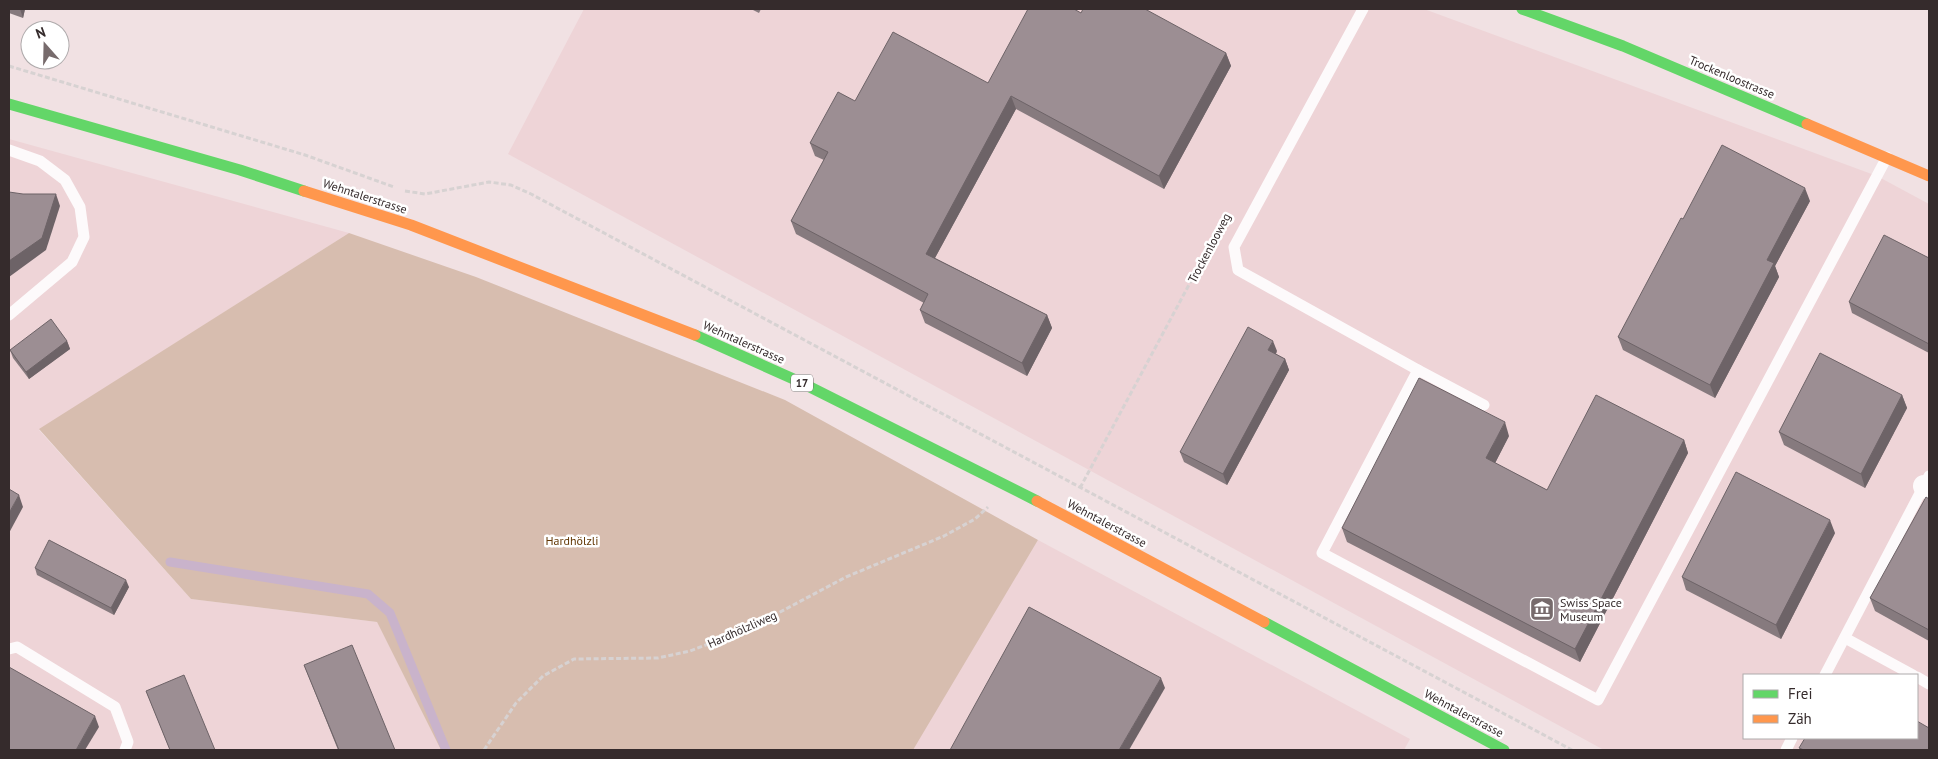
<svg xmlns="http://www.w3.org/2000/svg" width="1938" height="759" viewBox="0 0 1938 759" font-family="'PT Sans',sans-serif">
  <rect width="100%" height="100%" fill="#f1e1e3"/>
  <!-- built -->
  <g fill="#eed4d7" fill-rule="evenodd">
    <path d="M584,9H1424L1877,176L1929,204V750H1604L508,154ZM1744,675H1917V738H1744Z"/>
    <path d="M9,139L349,233L39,430L191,599L377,622L441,750H9Z"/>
    <path d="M1038,540L1410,739L1404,750H911Z"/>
  </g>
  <!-- forest -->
  <path fill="#d7bdaf" d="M349,233L476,277L785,400L1038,540L913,750H441L377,622L191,599L39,429Z"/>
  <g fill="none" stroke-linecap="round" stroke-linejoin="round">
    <!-- stream -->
    <path stroke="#c9b3cb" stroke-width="9" d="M170,562L368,594L390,613L446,750"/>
    <!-- path -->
    <g stroke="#d7d2d2" stroke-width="3" stroke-dasharray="5 2.5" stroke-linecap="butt">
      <path d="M9,66L305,155L394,187"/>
      <path d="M405,191L425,194L489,182L511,185L531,194L1572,750"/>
      <path d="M1080,488L1213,240"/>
      <path d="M484,750L516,703L543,676L574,659L658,658L690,651L750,628L846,577L944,536L975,519L988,507"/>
    </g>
    <!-- lane -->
    <g stroke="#fdfafb" stroke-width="11">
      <path d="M1363,9L1234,247L1238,270L1418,370L1484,405"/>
      <path d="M9,150L40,161L65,180L80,207L84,237L72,262L9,315"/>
      <path d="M1418,370L1322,553L1598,700L1887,157"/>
      <path d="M1845,638L1913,675"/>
      <path d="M9,649L17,647L115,707L128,742L125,750"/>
      <path d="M1825,675L1929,476"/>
      <path d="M1917,677L1929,684"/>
      <path d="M1786,750L1792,738"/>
    </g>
    <!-- street -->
    <path stroke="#fdfafb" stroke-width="22" d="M1924,486L1929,489"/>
    <!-- fast -->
    <g stroke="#63d668" stroke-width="11">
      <path d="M1522,9L1623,46L1807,124"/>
      <path d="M9,104L240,170L304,191"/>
      <path d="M695,335L798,381L1037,501"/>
      <path d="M1264,622L1504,750"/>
    </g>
    <!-- slow -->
    <g stroke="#ff974d" stroke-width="11">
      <path d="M1807,124L1929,176"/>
      <path d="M304,191L411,225L695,335"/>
      <path d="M1037,501L1264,622"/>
    </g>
  </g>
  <!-- wall -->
  <g fill="#867a7e">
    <path d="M9,9H25L23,18L9,13Z"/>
    <path d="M751,9H761L759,13Z"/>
    <path d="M1081,13L1226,53L1231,66L1164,189L1016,109L935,258L1047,315L1052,328L1027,376L925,323L920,310L924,303L796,234L791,221L824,160L815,156L810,143L855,101L988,83Z"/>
    <path d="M1810,201L1775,266L1779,277L1715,398L1623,350L1618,337L1683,219Z"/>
    <path d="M1929,258V353L1852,313L1849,302Z"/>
    <path d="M67,341L70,349L29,379L13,358L10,350Z"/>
    <path d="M1277,351L1276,354L1285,359L1289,370L1227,485L1184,462L1180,452Z"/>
    <path d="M1902,395L1907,408L1865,488L1784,445L1779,432Z"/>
    <path d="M1509,436L1495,463L1547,490L1684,440L1688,453L1580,662L1347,542L1342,528Z"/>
    <path d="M1929,499V641L1875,611L1870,598Z"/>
    <path d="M1835,533L1781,639L1686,590L1682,577Z"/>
    <path d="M35,568L129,587L114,615L37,575Z"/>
    <path d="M304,665L395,750H338Z"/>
    <path d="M146,691L215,750H170Z"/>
  </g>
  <!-- shaded-wall -->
  <g fill="#6d6367">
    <path d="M20,9H25L23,18Z"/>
    <path d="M1226,53L1231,66L1164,189L1159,176Z"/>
    <path d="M1011,96L1016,109L930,267L926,254Z"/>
    <path d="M1805,188L1810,201L1775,266L1779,277L1715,398L1710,385L1767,260Z"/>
    <path d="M56,194L60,206L46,250L9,277V261Z"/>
    <path d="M1047,315L1052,328L1027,376L1022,363Z"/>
    <path d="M67,341L70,349L29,379L26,372Z"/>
    <path d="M1273,341L1277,351L1272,361L1268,350Z"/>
    <path d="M1285,359L1289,370L1227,485L1223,474Z"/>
    <path d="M1902,395L1907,408L1865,488L1861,474Z"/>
    <path d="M1505,422L1509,436L1491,471L1486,458Z"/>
    <path d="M1684,440L1688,453L1580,662L1575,649Z"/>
    <path d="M19,495L23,507L9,533V513Z"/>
    <path d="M1830,520L1835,533L1781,639L1776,625Z"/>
    <path d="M126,580L129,587L114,615L111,608Z"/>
    <path d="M1161,678L1165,688L1129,750H1119Z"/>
    <path d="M95,716L99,727L85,750H76Z"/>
  </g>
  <!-- building -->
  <g fill="#9c8e93" stroke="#6d6367">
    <path d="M1028,9H1074L1081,13L1083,9H1145L1226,53L1159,176L1011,96L926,254L1047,315L1022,363L920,310L928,294L791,221L828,152L810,143L838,92L855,101L893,32L988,83Z"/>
    <path d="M1722,145L1805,188L1767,260L1774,263L1710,385L1618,337L1681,218L1683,219Z"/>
    <path d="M9,192L23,194H56L42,238L9,261Z"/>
    <path d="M1884,235L1929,258V344L1849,302Z"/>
    <path d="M51,319L67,341L26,372L10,350Z"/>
    <path d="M1248,327L1273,341L1268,350L1285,359L1223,474L1180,452Z"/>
    <path d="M1820,353L1902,395L1861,474L1779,432Z"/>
    <path d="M1419,378L1505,422L1486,458L1547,490L1596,395L1684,440L1575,649L1342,528Z"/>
    <path d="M1736,472L1830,520L1776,625L1682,577Z"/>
    <path d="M9,489L19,495L9,513Z"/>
    <path d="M1926,497L1929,499V630L1870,598Z"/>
    <path d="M49,540L126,580L111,608L35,568Z"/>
    <path d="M1029,607L1161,678L1119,750H950Z"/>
    <path d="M352,645L395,750H339L304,665Z"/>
    <path d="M9,667L95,716L76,750H9Z"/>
    <path d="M184,675L215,750H170L146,691Z"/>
    <path d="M1917,721L1929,728V750H1804L1799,748L1805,738H1917Z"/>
  </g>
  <!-- icons -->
  <defs>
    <symbol id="museum-square" viewBox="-11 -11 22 22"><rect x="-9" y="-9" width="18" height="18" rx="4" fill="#776b6c" stroke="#fff"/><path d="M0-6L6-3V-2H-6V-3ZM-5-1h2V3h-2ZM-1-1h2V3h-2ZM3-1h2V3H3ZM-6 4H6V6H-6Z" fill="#fff"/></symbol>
  </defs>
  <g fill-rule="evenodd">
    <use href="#museum-square" x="1528" y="595" width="28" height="28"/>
  </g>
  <g text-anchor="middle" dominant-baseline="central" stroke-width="5" stroke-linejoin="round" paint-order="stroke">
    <!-- shield labels -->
    <rect fill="#fff" stroke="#726b6b" stroke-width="1" x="791" y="374.5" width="22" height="17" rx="4"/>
    <g font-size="11" font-weight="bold" fill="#352b2c">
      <text x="802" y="383">17</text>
    </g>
    <!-- street labels -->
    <g font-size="12" fill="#352b2c" stroke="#fff">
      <text transform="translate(1732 77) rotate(23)">Trockenloostrasse</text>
      <text transform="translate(365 196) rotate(18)">Wehntalerstrasse</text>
      <text transform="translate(1209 248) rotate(-62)">Trockenlooweg</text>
      <text transform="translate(744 342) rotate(24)">Wehntalerstrasse</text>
      <text transform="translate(1107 523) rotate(28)">Wehntalerstrasse</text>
      <text transform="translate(742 629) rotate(-24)">Hardhölzliweg</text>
      <text transform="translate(1464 713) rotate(28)">Wehntalerstrasse</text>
    </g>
    <!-- park labels -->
    <g font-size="12" fill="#633805" stroke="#fff">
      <text x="572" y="540">Hardhölzli</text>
    </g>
    <!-- poi labels -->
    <g font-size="12" fill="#352b2c" stroke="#fff" text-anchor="start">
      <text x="1560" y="602">Swiss Space<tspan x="1560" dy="14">Museum</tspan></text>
    </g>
  </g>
  <!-- border -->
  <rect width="1938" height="759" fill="none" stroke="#352b2c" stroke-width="20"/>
  <!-- legend -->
  <rect x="1743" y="674" width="175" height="65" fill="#ffffff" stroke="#aeaaab"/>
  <rect x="1753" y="690" width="25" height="8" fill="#63d668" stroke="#aeaaab"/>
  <text x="1788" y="699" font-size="15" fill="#352b2c">Frei</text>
  <rect x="1753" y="715" width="25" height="8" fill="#ff974d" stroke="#aeaaab"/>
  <text x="1788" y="724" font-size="15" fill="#352b2c">Zäh</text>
  <!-- north arrow -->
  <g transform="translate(45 45) rotate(340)"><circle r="24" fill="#ffffff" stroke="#aeaaab"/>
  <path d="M0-4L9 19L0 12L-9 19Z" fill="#776b6c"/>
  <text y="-8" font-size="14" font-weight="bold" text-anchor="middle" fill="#352b2c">N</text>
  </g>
</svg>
